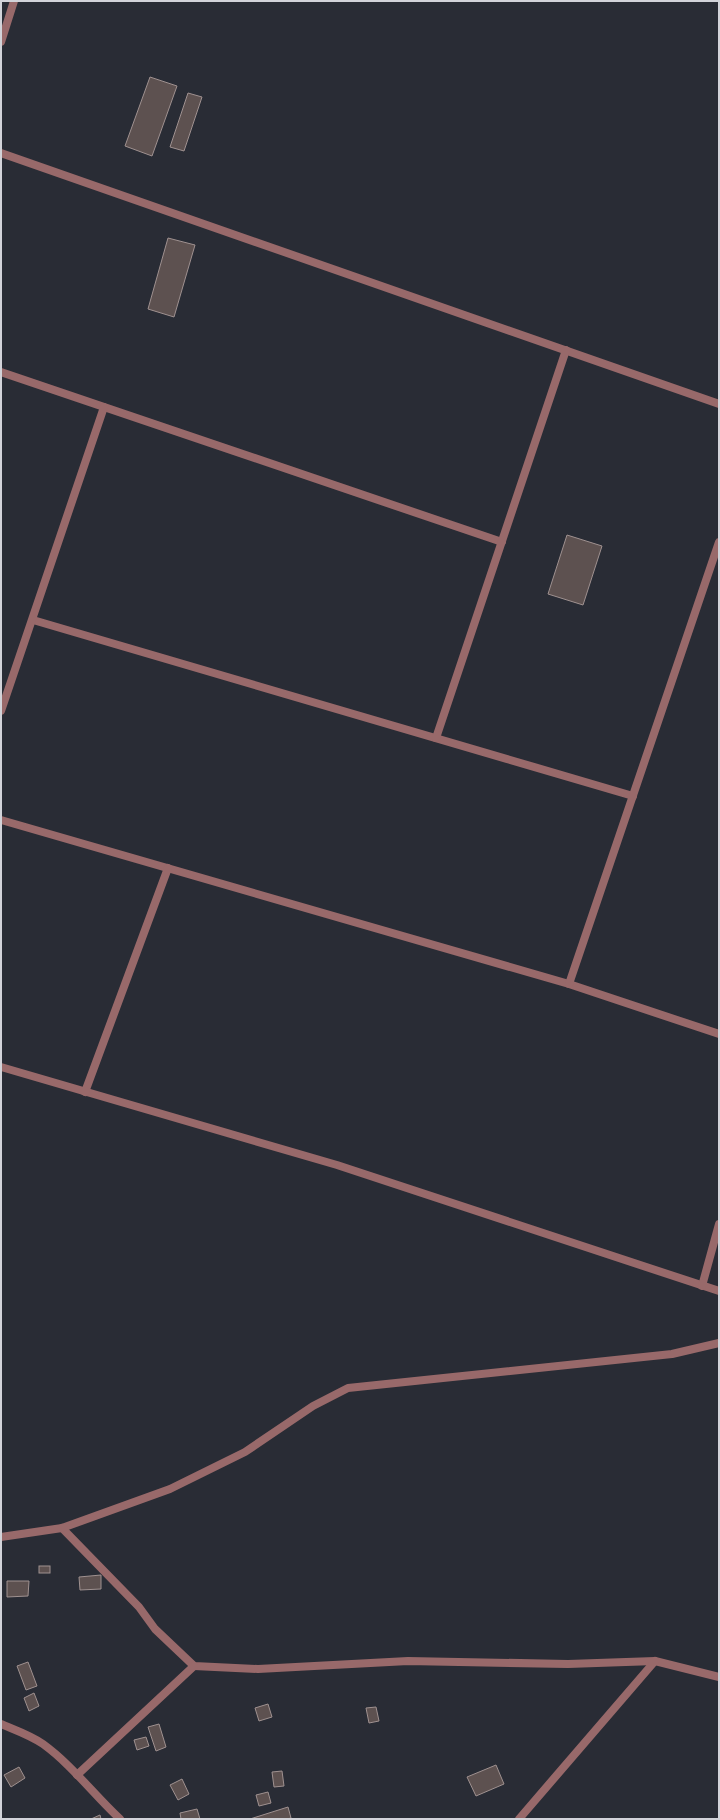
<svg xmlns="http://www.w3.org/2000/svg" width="720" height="1820" viewBox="0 0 720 1820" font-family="'Zilla Slab',serif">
  <rect width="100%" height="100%" fill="#292c35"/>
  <!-- building -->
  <g fill="#5d5150" stroke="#9f9190">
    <path d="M150,77L177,86L152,156L125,146Z"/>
    <path d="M188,93L202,97L184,151L170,147Z"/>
    <path d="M168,238L195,245L174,317L148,309Z"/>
    <path d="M567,535L602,546L583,605L548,594Z"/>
    <rect x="39" y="1566" width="11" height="7"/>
    <path d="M101,1575V1589L80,1590L79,1577Z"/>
    <path d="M7,1581H29L28,1596L7,1597Z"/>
    <path d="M28,1662L37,1686L26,1690L17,1666Z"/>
    <path d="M34,1693L39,1706L29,1711L24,1698Z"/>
    <path d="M268,1704L272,1717L259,1721L255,1708Z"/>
    <path d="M376,1707L379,1721L369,1723L366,1708Z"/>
    <path d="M159,1724L166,1747L156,1751L148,1727Z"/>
    <path d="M146,1737L149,1746L137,1750L134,1740Z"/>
    <path d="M496,1765L504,1784L476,1796L467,1777Z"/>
    <path d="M19,1767L25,1778L11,1787L4,1775Z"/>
    <path d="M282,1771L284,1786L274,1787L272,1772Z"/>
    <path d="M182,1779L189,1794L178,1800L170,1785Z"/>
    <path d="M268,1792L271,1803L259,1806L256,1795Z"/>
    <path d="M288,1807L291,1818L287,1819H250Z"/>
    <path d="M197,1809L200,1819H181L180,1813Z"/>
    <path d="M100,1815L101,1819H91Z"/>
  </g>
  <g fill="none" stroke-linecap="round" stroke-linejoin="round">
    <!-- street -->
    <g stroke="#98696a" stroke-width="8">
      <path d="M1,42L14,1"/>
      <path d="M1,153L719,404"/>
      <path d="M1,372L502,542"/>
      <path d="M33,620L633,796"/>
      <path d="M1,711L104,407"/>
      <path d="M436,738L566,350"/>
      <path d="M1,820L569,984L719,1034"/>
      <path d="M569,984L719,542"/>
      <path d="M1,1067L337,1165L719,1291"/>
      <path d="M85,1092L168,868"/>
      <path d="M702,1286L719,1224"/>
      <path d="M62,1528L139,1607L155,1629L194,1666L258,1669L408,1661L568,1664L655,1661L719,1677"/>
      <path d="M1,1537L62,1528L170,1489L245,1452L313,1406L348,1388L672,1354L719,1343"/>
      <path d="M1,1724C15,1730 30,1735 43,1744C72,1765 94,1795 120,1819"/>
      <path d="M77,1775L194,1666"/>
      <path d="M519,1819L655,1661"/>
    </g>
  </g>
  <!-- border -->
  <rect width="720" height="1820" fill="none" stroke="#d2d3d9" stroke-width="4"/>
</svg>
